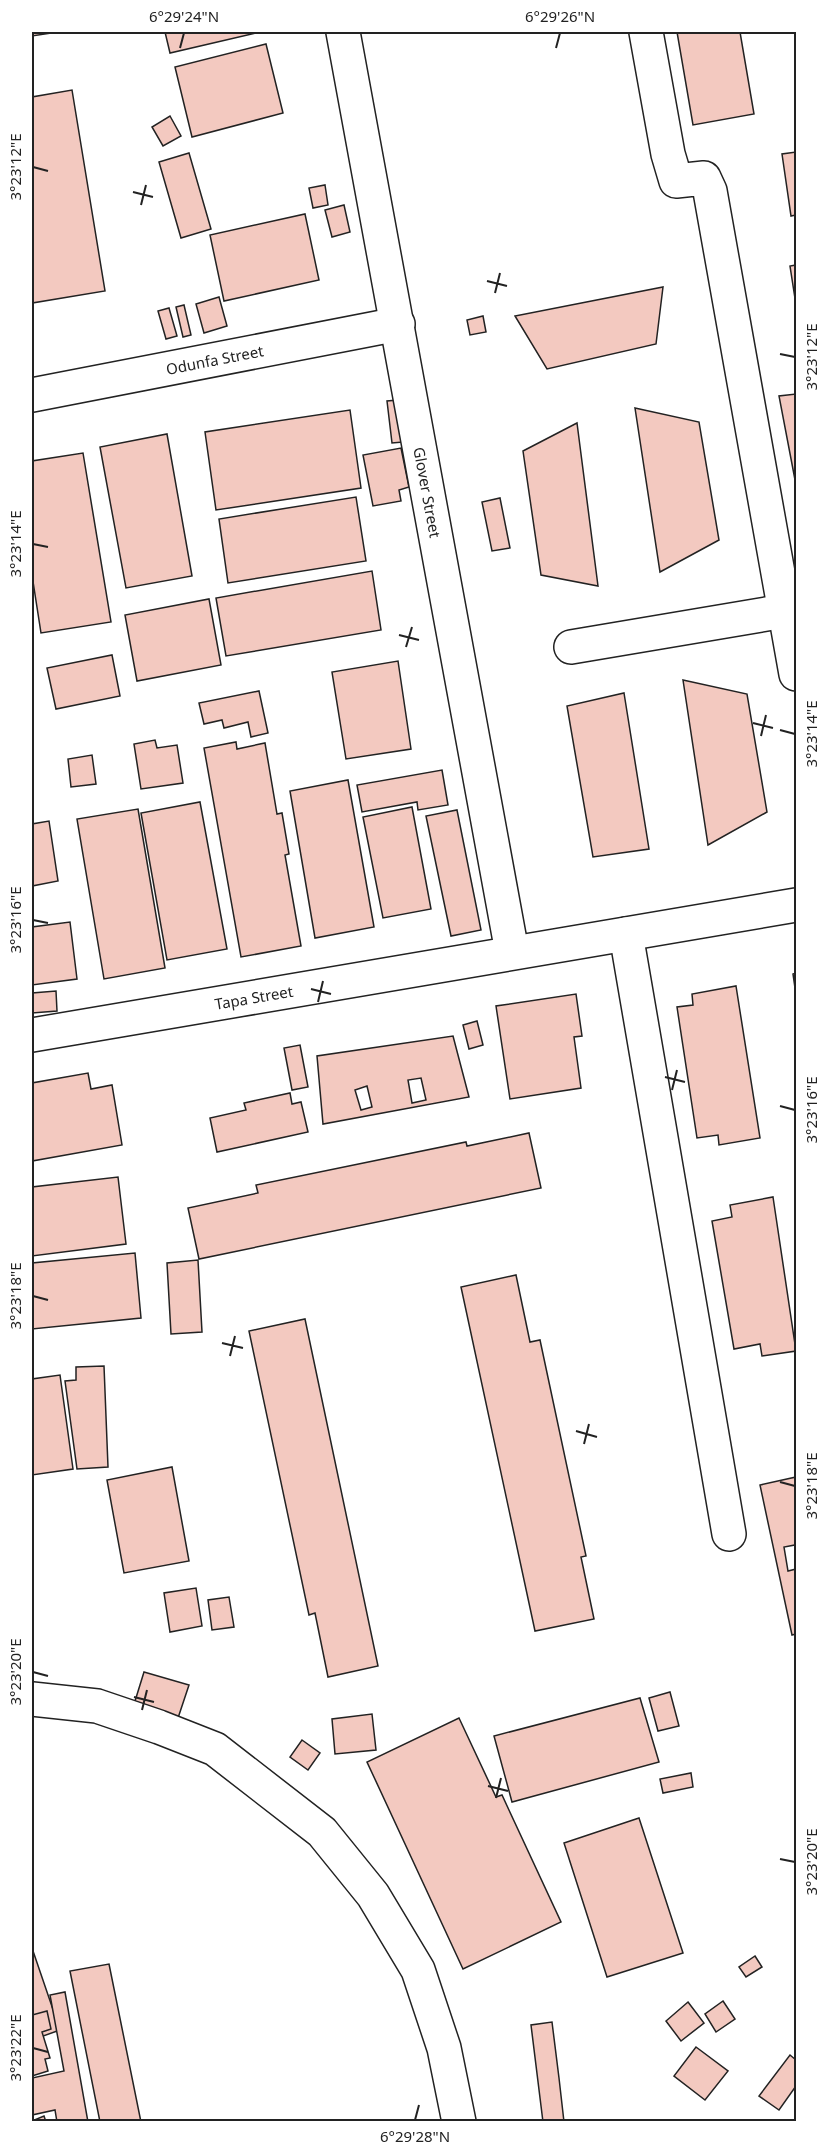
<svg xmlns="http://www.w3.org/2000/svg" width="828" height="2153" viewBox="0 0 828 2153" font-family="'Noto Sans',sans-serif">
  <rect width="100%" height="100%" fill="#fff"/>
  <!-- building -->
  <g fill="#f3c9c0" stroke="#222" stroke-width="1.5" fill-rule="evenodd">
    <path d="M32,32H58L32,36Z"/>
    <path d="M165,32H260L170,53Z"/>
    <path d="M677,32H740L754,114L693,125Z"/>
    <path d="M266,44L283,113L192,137L175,67Z"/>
    <path d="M72,90L105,291L32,303V97Z"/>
    <path d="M170,116L181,136L163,146L152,127Z"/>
    <path d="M796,152V215L791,216L782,154Z"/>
    <path d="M189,153L211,229L181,238L159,162Z"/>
    <path d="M325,185L328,205L313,208L309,188Z"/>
    <path d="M344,205L350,232L332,237L325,210Z"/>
    <path d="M305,214L319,280L224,301L210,235Z"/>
    <path d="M796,265V305L790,266Z"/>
    <path d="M663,287L656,344L547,369L515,316Z"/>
    <path d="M219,297L227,326L204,333L196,304Z"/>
    <path d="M184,305L191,335L183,337L176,307Z"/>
    <path d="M169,308L177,336L166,339L158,311Z"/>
    <path d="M483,316L486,332L470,335L467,320Z"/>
    <path d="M796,394V485L779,396Z"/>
    <path d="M409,399L414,441L392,443L387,401Z"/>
    <path d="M635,408L699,422L719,540L660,572Z"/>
    <path d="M350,410L361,488L216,510L205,432Z"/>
    <path d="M577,423L598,586L541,575L523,451Z"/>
    <path d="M167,434L192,576L126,588L100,447Z"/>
    <path d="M401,448L409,487L399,490L401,501L373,506L363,455Z"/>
    <path d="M83,453L111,622L41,633L32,575V461Z"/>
    <path d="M356,497L366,561L228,583L219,519Z"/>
    <path d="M500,498L510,548L492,551L482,502Z"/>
    <path d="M372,571L381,630L226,656L216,598Z"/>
    <path d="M209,599L221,665L137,681L125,615Z"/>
    <path d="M112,655L120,696L56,709L47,668Z"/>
    <path d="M398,661L411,749L346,759L332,672Z"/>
    <path d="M683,680L747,694L767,812L708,845Z"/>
    <path d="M259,691L268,733L251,737L248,722L224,728L222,720L204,724L199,703Z"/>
    <path d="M624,693L649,849L593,857L567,706Z"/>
    <path d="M155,740L157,748L177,745L183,783L141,789L134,744Z"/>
    <path d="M236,742L237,749L265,743L277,814L282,813L289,854L285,855L301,946L241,957L204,748Z"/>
    <path d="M92,755L96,784L71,787L68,759Z"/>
    <path d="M442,770L448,805L418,810L417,802L362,812L357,785Z"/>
    <path d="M348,780L374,927L315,938L290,791Z"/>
    <path d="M200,802L227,949L167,960L141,813Z"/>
    <path d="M412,807L431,909L383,918L363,817Z"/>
    <path d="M138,809L165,968L104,979L77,819Z"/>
    <path d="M457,810L481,930L451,936L426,816Z"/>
    <path d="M49,821L58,881L32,886V824Z"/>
    <path d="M70,922L77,979L32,985V927Z"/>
    <path d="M796,973V995L793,974Z"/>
    <path d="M736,986L760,1138L719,1145L718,1135L697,1138L677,1007L693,1005L692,994Z"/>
    <path d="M56,991L57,1011L32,1013V993Z"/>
    <path d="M576,994L582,1036L574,1037L581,1088L510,1099L496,1006Z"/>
    <path d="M477,1021L483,1045L469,1049L463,1025Z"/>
    <path d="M453,1036L469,1097L323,1124L317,1056ZM421,1078L426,1100L412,1103L408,1080ZM367,1086L372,1107L361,1110L355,1090Z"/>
    <path d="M300,1045L308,1087L292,1090L284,1048Z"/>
    <path d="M88,1073L91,1089L112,1085L122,1145L32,1161V1083Z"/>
    <path d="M290,1093L292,1104L301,1102L308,1132L217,1152L210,1118L246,1110L244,1103Z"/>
    <path d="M529,1133L541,1188L199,1259L188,1208L258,1193L256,1185L466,1142L467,1146Z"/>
    <path d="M118,1177L126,1244L32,1256V1187Z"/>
    <path d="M773,1197L796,1351L762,1356L760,1344L734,1349L712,1221L732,1217L730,1205Z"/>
    <path d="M135,1253L141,1318L32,1329V1263Z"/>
    <path d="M198,1260L202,1332L171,1334L167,1263Z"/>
    <path d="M516,1275L530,1342L540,1340L586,1556L581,1557L594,1619L535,1631L461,1287Z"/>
    <path d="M305,1319L378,1666L328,1677L315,1613L309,1615L249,1331Z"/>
    <path d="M104,1366L108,1467L77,1469L65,1381L76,1380V1367Z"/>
    <path d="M60,1375L73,1469L32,1475V1379Z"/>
    <path d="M172,1467L189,1561L124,1573L107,1480Z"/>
    <path d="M796,1477V1554L795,1545L784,1547L788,1571L796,1569V1634L792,1635L760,1485Z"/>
    <path d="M196,1588L202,1626L170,1632L164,1593Z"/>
    <path d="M229,1597L234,1627L212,1630L208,1600Z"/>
    <path d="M144,1672L189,1685L175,1727L131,1714Z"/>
    <path d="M670,1692L679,1726L658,1731L649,1698Z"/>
    <path d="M640,1698L659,1762L512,1802L494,1736Z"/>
    <path d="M372,1714L376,1750L335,1754L332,1719Z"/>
    <path d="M459,1718L496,1797L502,1795L561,1922L463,1969L367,1762Z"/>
    <path d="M302,1740L320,1753L308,1770L290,1757Z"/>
    <path d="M691,1773L693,1787L663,1793L660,1779Z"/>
    <path d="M639,1818L683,1953L607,1977L564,1843Z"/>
    <path d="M32,1948L60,2030L32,2040Z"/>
    <path d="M755,1956L762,1967L746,1977L739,1967Z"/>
    <path d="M109,1964L141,2122H100L70,1971Z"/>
    <path d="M65,1992L88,2122H57L55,2110L32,2115V2078L64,2071L50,1995Z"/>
    <path d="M723,2001L735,2019L716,2032L705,2014Z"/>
    <path d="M688,2002L704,2023L681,2041L666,2021Z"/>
    <path d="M47,2011L51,2029L42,2032L50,2058L45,2059L48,2071L32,2076V2015Z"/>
    <path d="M552,2022L559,2078L564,2122H543L531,2025Z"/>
    <path d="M696,2047L728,2071L705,2100L674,2076Z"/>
    <path d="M790,2055L796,2060V2086L779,2110L759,2096Z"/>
    <path d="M44,2116L46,2122H32V2121Z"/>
  </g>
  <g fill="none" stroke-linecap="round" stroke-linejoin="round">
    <defs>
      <g id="minor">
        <path id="s1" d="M343,32L512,952"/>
        <path d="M646,32L668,154L676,181L704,178L710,191L796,674"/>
        <path id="s2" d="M32,395L398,324"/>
        <path d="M571,647L796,609"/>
        <path d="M626,934L729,1534"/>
        <path id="s3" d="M32,1035L796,905"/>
      </g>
      <path id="major" d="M32,1699L97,1706L159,1727L215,1749L322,1832L373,1895L418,1970L444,2048L459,2122"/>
    </defs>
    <!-- minor casing -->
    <use href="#minor" stroke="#222" stroke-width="36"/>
    <!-- major casing -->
    <use href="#major" stroke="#222" stroke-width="36"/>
    <!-- minor -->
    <use href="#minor" stroke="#fff" stroke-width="33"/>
    <!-- major -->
    <use href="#major" stroke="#fff" stroke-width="33"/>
  </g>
  <!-- ticks -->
  <path fill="none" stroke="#222" stroke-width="2" d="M180,48L184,33M556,48L560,33M33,167L48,171M133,192L153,197M141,205L146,185M487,281L507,286M495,293L500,273M780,354L795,357M33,544L48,547M399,635L419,640M406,647L412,627M753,723L773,728M780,730L795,734M761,736L766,715M33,920L48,923M311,989L331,994M318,1002L323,981M665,1077L685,1082M672,1090L677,1070M780,1106L795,1110M33,1296L48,1300M222,1343L243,1348M230,1356L235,1336M576,1431L597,1437M584,1444L589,1424M780,1482L795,1486M33,1672L48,1676M134,1697L154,1702M142,1710L147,1690M488,1786L508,1791M496,1798L501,1778M780,1859L795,1862M33,2048L48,2052M415,2120L419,2105"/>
  <g text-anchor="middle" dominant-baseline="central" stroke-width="4.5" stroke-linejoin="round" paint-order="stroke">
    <!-- street labels -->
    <g font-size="15" fill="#222" stroke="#fff">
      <text stroke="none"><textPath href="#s2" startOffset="186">Odunfa Street</textPath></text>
      <text stroke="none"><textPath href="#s1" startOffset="468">Glover Street</textPath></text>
      <text stroke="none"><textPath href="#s3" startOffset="225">Tapa Street</textPath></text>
    </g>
  </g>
  <!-- border -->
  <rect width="828" height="2153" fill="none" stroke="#ffffff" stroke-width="66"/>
  <rect x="33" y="33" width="762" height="2087" fill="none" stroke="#222" stroke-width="2"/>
  <g font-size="15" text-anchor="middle" fill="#222">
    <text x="184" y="22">6°29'24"N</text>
    <text x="560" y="22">6°29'26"N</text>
    <text transform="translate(16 167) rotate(-90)" y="5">3°23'12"E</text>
    <text transform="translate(812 357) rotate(-90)" y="5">3°23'12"E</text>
    <text transform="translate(16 544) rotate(-90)" y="5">3°23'14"E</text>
    <text transform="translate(812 734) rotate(-90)" y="5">3°23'14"E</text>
    <text transform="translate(16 920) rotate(-90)" y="5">3°23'16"E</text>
    <text transform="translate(812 1110) rotate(-90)" y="5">3°23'16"E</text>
    <text transform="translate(16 1296) rotate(-90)" y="5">3°23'18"E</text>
    <text transform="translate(812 1486) rotate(-90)" y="5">3°23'18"E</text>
    <text transform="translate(16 1672) rotate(-90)" y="5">3°23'20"E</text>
    <text transform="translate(812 1862) rotate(-90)" y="5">3°23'20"E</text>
    <text transform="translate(16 2048) rotate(-90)" y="5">3°23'22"E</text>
    <text x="415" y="2142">6°29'28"N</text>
  </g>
</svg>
